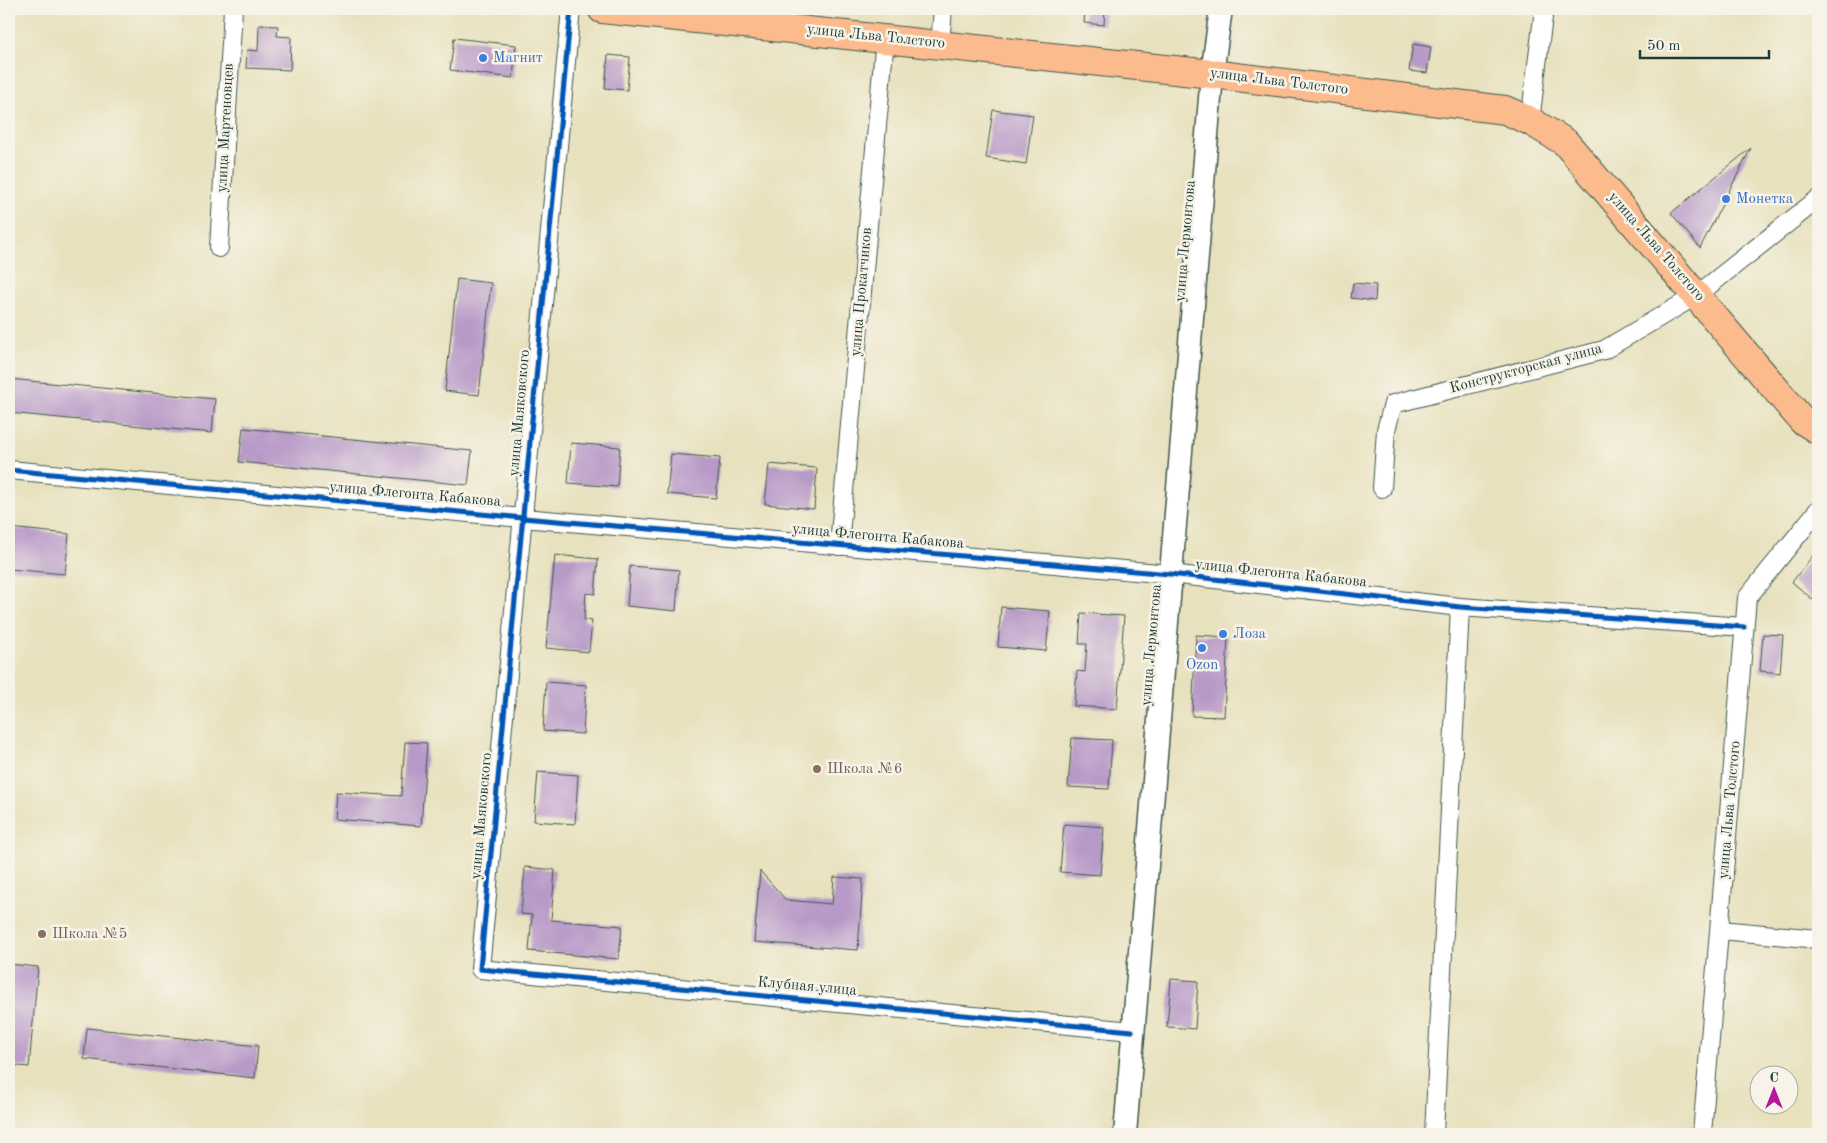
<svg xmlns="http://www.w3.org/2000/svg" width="1827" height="1143" viewBox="0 0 1827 1143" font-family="'Old Standard TT',serif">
  <rect width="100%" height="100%" fill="#f7f3e8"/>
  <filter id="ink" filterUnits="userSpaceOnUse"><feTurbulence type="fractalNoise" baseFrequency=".02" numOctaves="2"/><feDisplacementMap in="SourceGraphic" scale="10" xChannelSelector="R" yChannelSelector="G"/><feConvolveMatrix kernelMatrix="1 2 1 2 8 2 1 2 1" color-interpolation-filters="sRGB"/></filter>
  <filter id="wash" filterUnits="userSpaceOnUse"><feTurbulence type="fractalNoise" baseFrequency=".0096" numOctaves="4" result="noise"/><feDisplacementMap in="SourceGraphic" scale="20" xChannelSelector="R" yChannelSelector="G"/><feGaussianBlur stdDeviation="1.12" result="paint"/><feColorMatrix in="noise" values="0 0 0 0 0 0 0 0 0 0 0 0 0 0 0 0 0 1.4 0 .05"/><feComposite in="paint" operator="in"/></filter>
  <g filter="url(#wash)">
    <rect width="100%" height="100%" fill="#e8e1be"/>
    <g id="blocks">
      <!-- building -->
      <g fill="#b79ac7">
        <path d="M1085,9H1105L1104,25L1084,23Z"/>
        <path d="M259,25L278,26L277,36L291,37L290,70L246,68L247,50L258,51Z"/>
        <path d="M454,38L516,45L513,78L450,70Z"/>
        <path d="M1413,44L1431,47L1427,73L1409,71Z"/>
        <path d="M608,55L630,57L627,90L605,88Z"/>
        <path d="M993,110L1033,115L1026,164L986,158Z"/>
        <path d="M1751,148L1700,248L1671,213Z"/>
        <path d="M457,279L491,283L479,395L445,391Z"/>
        <path d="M1353,283L1376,285L1375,301L1351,298Z"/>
        <path d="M9,379L215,399L212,433L9,413Z"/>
        <path d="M243,428L472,451L468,485L239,462Z"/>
        <path d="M571,443L620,447L617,487L568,483Z"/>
        <path d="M671,454L720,458L716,498L667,494Z"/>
        <path d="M769,464L817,468L814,509L765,504Z"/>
        <path d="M9,528L69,534L65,574L9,569Z"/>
        <path d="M1818,549V592L1812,599L1792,582Z"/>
        <path d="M555,555L598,559L595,594L586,593L584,620L592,621L589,652L546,648Z"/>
        <path d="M630,566L679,570L676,611L627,606Z"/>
        <path d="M1001,607L1050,611L1046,651L998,647Z"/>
        <path d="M1081,613L1124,616L1117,709L1074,706L1077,671L1085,672L1087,644H1079Z"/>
        <path d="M1763,634L1783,635L1780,673L1760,671Z"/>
        <path d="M1196,635L1228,637L1224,717L1192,716Z"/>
        <path d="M546,682L586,685L583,734L543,731Z"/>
        <path d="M1072,738L1112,740L1109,789L1068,787Z"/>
        <path d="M405,742L427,743L421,826L334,819L336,792L401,796Z"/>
        <path d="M538,772L578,775L575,824L534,821Z"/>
        <path d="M1064,824L1104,827L1100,875L1060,872Z"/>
        <path d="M525,867L555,870L551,920L622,926L619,959L529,951L532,915L521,914Z"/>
        <path d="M760,871L786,900L832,904L834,877L863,879L858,950L754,942Z"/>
        <path d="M9,964L38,967L29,1067L9,1065Z"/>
        <path d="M1171,979L1198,981L1195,1029L1167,1027Z"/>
        <path d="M87,1028L258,1046L255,1078L84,1059Z"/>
      </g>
    </g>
  </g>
  <g filter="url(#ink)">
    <use href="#blocks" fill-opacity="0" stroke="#3d5649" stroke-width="1"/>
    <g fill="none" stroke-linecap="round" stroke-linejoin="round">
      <defs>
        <g id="minor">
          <path d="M571,9L480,969L1132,1031"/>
          <path d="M940,44L943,9"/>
          <path d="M1530,121L1544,9"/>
          <path d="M219,248L233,9"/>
          <path d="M9,470L523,518L1170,574L1460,607L1744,627"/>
          <path d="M1382,488L1386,430L1393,404L1604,350L1697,295L1818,199"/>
          <path d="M839,546L885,38"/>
          <path d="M1720,930L1818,939"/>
          <path d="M1434,1134L1460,607"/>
          <path d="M1702,1134L1747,598L1818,510"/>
        </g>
        <path id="tertiary" d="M1125,1134L1212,74L1221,9"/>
        <path id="primary" d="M602,9L1212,74L1505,110L1530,121L1565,142L1802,420L1818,430"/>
      </defs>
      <!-- minor casing -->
      <use href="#minor" stroke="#3d5649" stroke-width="20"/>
      <!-- tertiary casing -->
      <use href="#tertiary" stroke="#3d5649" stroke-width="25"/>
      <!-- primary casing -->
      <use href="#primary" stroke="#3d5649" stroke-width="30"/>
      <!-- minor -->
      <use href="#minor" stroke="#fff" stroke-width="18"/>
      <!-- tertiary -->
      <use href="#tertiary" stroke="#fff" stroke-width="22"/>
      <!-- primary -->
      <use href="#primary" stroke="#fbbb8d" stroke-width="28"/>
      <defs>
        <g id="cycleway">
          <path d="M571,9L480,969L1132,1031"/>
          <path d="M9,470L523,518L1170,574L1460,607L1744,627"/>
        </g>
      </defs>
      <!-- cycleway casing -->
      <use href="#cycleway" stroke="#f7f3e8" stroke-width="8"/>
      <!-- cycleway -->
      <use href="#cycleway" stroke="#0057b8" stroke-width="5"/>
    </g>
  </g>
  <!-- markers -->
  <g fill="#3f7fe0" stroke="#f7f3e8" stroke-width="2">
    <circle cx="483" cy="58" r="5"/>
    <circle cx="1726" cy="199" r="5"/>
    <circle cx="1223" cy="634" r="5"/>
    <circle cx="1202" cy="648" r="5"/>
  </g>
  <g fill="#8d6e63" stroke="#f7f3e8" stroke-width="2">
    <circle cx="817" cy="769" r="5"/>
    <circle cx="42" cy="934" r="5"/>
  </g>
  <g text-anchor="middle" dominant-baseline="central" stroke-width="5" stroke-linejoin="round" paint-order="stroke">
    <!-- street labels -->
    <g font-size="15" fill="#1f3d34" stroke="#f7f3e8">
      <text transform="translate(876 37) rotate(6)">улица Льва Толстого</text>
      <text transform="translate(1279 82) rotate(7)">улица Льва Толстого</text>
      <text transform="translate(226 128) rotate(-87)">улица Мартеновцев</text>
      <text transform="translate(1186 241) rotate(-85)">улица Лермонтова</text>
      <text transform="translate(1656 247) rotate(49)">улица Льва Толстого</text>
      <text transform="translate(862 292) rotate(-85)">улица Прокатчиков</text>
      <text transform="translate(1526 369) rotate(-15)">Конструкторская улица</text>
      <text transform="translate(520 413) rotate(-85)">улица Маяковского</text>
      <text transform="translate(415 495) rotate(5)">улица Флегонта Кабакова</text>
      <text transform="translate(878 537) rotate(5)">улица Флегонта Кабакова</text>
      <text transform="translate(1281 574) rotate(6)">улица Флегонта Кабакова</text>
      <text transform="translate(1152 645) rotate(-85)">улица Лермонтова</text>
      <text transform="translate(1730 810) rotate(-85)">улица Льва Толстого</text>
      <text transform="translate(482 816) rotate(-85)">улица Маяковского</text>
      <text transform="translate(807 987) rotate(5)">Клубная улица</text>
    </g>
    <!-- shop labels -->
    <g font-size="15" fill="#366cbe" stroke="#f7f3e8" text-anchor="start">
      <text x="493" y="58">Магнит</text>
      <text x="1736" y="199">Монетка</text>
      <text x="1233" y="634">Лоза</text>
      <text x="1202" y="665" text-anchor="middle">Ozon</text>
    </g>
    <!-- education labels -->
    <g font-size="15" fill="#785e54" stroke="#f7f3e8" text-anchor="start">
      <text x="827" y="769">Школа №6</text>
      <text x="52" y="934">Школа №5</text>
    </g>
  </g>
  <!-- margin -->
  <rect width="1827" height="1143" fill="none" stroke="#f7f3e8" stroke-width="30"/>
  <!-- north arrow -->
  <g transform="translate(1774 1090)"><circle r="24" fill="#f7f3e8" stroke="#a1aaa0"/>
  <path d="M0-4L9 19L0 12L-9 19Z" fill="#b5179e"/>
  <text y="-8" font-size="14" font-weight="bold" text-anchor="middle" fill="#1f3d34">С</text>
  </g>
  <!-- scale -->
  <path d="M1640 50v8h129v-8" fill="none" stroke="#1f3d34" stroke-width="2.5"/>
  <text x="1647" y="50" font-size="15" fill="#1f3d34" stroke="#f7f3e8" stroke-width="4" paint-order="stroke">50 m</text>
</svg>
